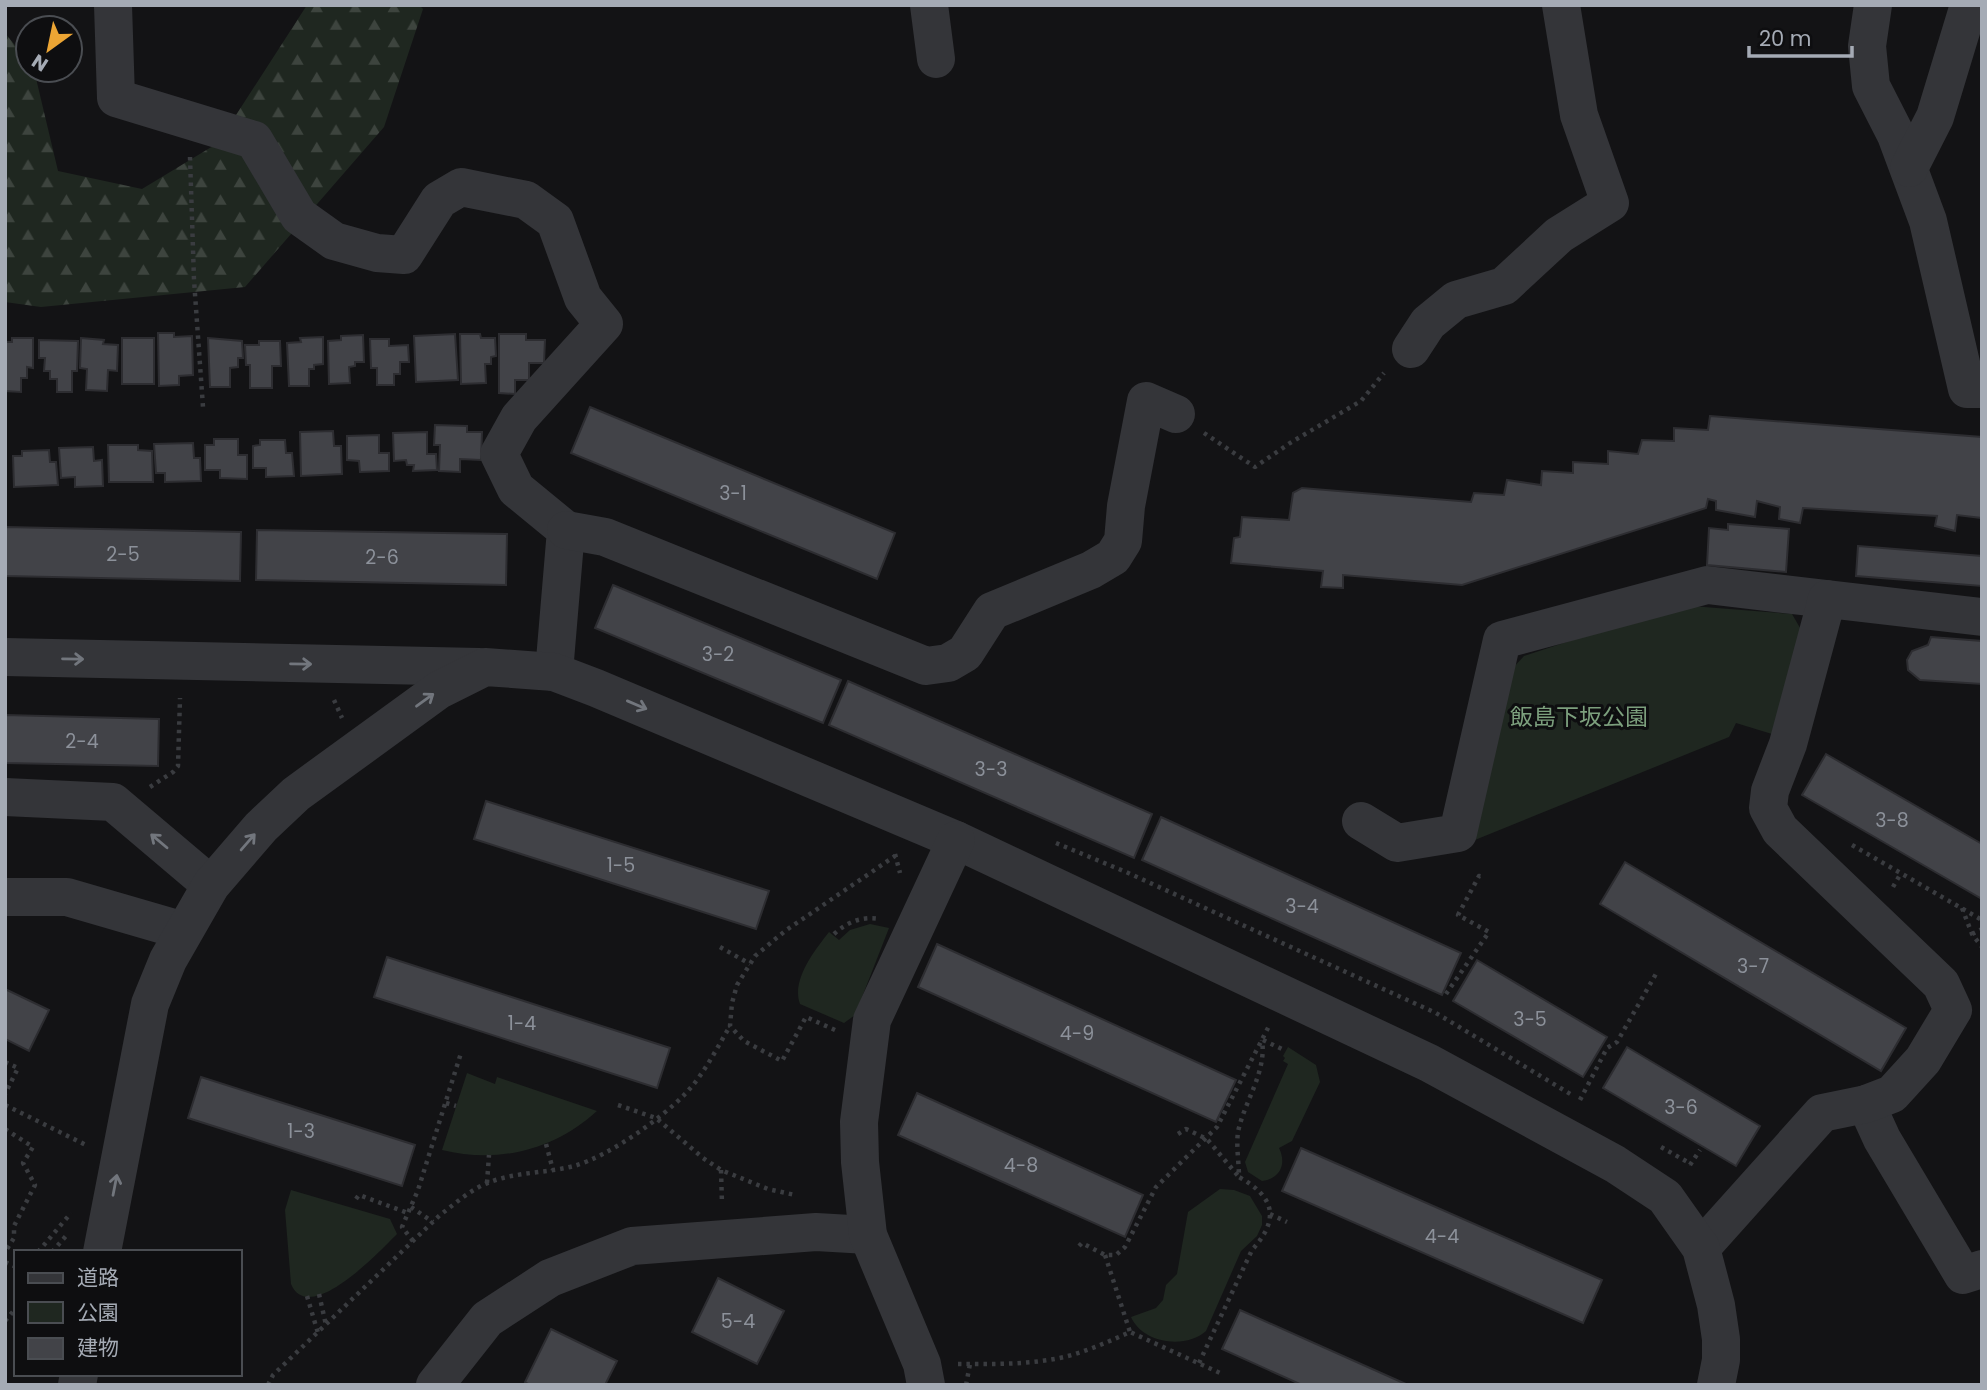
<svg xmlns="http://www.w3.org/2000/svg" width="1987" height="1390" viewBox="0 0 1987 1390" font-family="Poppins,'Noto Sans JP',sans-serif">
  <defs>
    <pattern id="forest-firs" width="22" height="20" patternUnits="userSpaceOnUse" patternTransform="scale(1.75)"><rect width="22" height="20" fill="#1f2720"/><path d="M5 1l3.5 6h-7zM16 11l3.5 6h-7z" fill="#3d443e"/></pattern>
  </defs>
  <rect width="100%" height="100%" fill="#131315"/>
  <!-- forest -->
  <path fill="url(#forest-firs)" d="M307,5H419L423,9L384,127L245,287L41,307L5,302V33L28,61V70H34L58,171L142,189L218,143Z"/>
  <!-- park -->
  <g fill="#1f2720">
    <path d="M1679,605L1792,614L1803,633L1772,734L1736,723L1729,737L1470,842L1512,669L1524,656Z"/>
    <path d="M870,924L889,928L855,1015L844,1023L800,1004C791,980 815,950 829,932L839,940L850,930Z"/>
    <path d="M1288,1047L1316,1065L1320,1082L1292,1141L1279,1148C1287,1164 1280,1179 1262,1181L1248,1172L1245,1162L1288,1064L1283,1061L1285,1058L1283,1056Z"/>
    <path d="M467,1073L495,1084L497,1077L597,1111C554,1150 499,1164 442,1150Z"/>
    <path d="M1220,1189L1234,1190L1250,1196L1262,1216V1225L1257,1236L1241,1251L1206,1331C1186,1349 1143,1344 1131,1317L1156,1308L1163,1300L1166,1285L1177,1274L1188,1212Z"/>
    <path d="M291,1190L390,1219L397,1234C380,1251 309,1327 291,1284L285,1210Z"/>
  </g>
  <!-- building -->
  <g fill="#424348" stroke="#2d2d31" stroke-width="2">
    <path d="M158,333H174V337L192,336L193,375L179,376V385L159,386Z"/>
    <path d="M455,334L458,380L416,382L414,336Z"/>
    <path d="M460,334H480L481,338H495L496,356L491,357V364H485L486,383L461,384Z"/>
    <path d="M499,334H526V340H545L544,363H529V380H515V394L499,393Z"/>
    <path d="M363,335L364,362H355V366L349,367L350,383L329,384L328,341L341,340V336Z"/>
    <path d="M323,337V364L314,365V369H309V386H289L287,343L301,342L300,338Z"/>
    <path d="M12,338H33V368L27,367V378H21V392L5,391V342H12Z"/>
    <path d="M81,338L104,340L103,344L118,345L117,371L108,370L107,391L86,390L87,369L80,368Z"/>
    <rect x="122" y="338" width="32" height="46"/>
    <path d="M208,338L242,341L243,358H238V367L230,368V387H210Z"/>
    <path d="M370,339H389V346L408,345L409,362H400V374H394V385H377V368H371Z"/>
    <path d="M39,340L78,341L77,371H72V392H57V379H50V371H44L45,358H39Z"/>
    <path d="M259,341H280L281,366H272V388H250V365H246L245,345H259Z"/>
    <path d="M590,407L895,533L877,579L571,453Z"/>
    <path d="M1710,416L1982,437V518L1957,515L1955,531L1935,526L1937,516L1803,508L1800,523L1779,519L1780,507L1757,501L1755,517L1716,510V501L1708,499L1706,508L1462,585L1343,575V588L1321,587L1323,571L1231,563L1234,538L1240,537L1242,517L1289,520L1293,493L1302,488L1471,502L1474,493L1504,495L1507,480L1541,485L1542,471L1573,473V462L1608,464V451L1638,454L1642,440L1674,441V428L1708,430Z"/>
    <path d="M435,425L467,426V432H482L481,460L460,459V472L439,471L440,445H434Z"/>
    <path d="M333,431L334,446H341L342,474L301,476L300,432Z"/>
    <path d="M427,432V454H436L437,470L413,471L414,465H407L406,460L394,461L393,433Z"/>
    <path d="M379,435V453H389V471L360,472L359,461L347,460V436Z"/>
    <path d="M214,439H238V455H247V479L220,478V470H205V445H214Z"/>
    <path d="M260,440H285L286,453H292L294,476L266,477V468H253V446L260,445Z"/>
    <path d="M193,443L194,458H200L201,481L165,482V473H156L154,444Z"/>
    <path d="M108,445H138V450L152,451L153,482H109Z"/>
    <path d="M93,447L94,461L102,460L103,486L75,487V477L61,478L59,448Z"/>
    <path d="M49,450L50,462H56L58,485L14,487L13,456H22V451Z"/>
    <path d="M1728,524L1789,529L1786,572L1707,565L1709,528L1728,530Z"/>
    <path d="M5,527L241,532L240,581L5,576Z"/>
    <path d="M257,530L507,534L506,585L256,580Z"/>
    <path d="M1858,546L1982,556V586L1856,576Z"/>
    <path d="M613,585L841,680L823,723L595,628Z"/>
    <path d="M1931,637L1982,641V684L1920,680L1908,670L1907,660L1912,651L1928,645Z"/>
    <path d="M848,681L1152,814L1134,858L829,725Z"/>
    <path d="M5,715L159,719L158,766L5,763Z"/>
    <path d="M1826,754L1982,844V899L1802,795Z"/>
    <path d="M486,801L769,891L756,929L474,839Z"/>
    <path d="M1161,817L1461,953L1442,995L1142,860Z"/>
    <path d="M1625,862L1906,1028L1881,1071L1600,904Z"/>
    <path d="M937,944L1236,1080L1216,1122L918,987Z"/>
    <path d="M387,957L670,1048L657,1088L374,997Z"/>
    <path d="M1477,960L1607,1037L1583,1077L1453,1001Z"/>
    <path d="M5,989L49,1010L29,1051L5,1039Z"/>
    <path d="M1627,1047L1760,1126L1736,1166L1603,1088Z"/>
    <path d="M201,1077L415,1145L402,1186L188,1118Z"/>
    <path d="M917,1093L1143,1195L1125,1237L898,1135Z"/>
    <path d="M1301,1148L1602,1280L1583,1323L1282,1191Z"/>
    <path d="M718,1278L784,1311L757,1364L692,1332Z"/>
    <path d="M1240,1310L1408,1385H1302L1222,1349Z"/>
    <path d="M551,1329L617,1361L605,1385H530L525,1382Z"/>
  </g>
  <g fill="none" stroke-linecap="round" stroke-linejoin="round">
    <!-- path -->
    <g stroke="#3a3c40" stroke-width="4.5" stroke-dasharray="3.5 5" stroke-linecap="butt">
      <path d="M190,157L194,280L203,407"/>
      <path d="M1204,433L1255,467L1290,443L1361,401L1384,373"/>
      <path d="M334,700L342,718"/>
      <path d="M150,787L173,772L178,766L180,698"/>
      <path d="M1056,843L1126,872L1436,1013L1572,1095"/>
      <path d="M1852,845L1982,920"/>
      <path d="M895,854L900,873"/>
      <path d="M1893,887L1901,873"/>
      <path d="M1962,908L1972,934L1982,947"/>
      <path d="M834,934C847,922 862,916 880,919"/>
      <path d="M1972,934L1982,929"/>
      <path d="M720,947L750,964"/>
      <path d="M1446,994L1489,932L1458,915L1479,876L1484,877"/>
      <path d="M835,1030L806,1017L782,1061L744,1041L730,1026L732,1003L737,985L755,956L785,931L895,856"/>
      <path d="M1263,1040L1286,1051"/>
      <path d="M5,1062L18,1068L5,1094"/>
      <path d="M1580,1100L1607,1048L1617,1042L1657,972"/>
      <path d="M446,1103L456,1106"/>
      <path d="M5,1105L86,1145"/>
      <path d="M618,1105L656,1118L703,1158L721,1170L768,1189L795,1195"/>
      <path d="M5,1129L33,1147L23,1163L35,1185L14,1226V1238L5,1252"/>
      <path d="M1178,1134L1186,1129L1207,1139L1239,1177"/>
      <path d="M546,1144L553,1170"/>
      <path d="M1661,1147L1691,1164"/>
      <path d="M1690,1165L1700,1150"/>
      <path d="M721,1170L722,1204"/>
      <path d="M487,1183L489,1155"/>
      <path d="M356,1199L359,1195L408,1213"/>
      <path d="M411,1207L433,1222"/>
      <path d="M1270,1214L1287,1222"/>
      <path d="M413,1241L402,1227L418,1190L461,1053"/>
      <path d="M1079,1246L1082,1243L1105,1255H1116L1125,1247L1156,1187L1217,1127L1269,1026"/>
      <path d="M38,1252L71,1213"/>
      <path d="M52,1252L66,1236"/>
      <path d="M1105,1255L1130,1332"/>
      <path d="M5,1262L16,1267"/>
      <path d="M319,1294L326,1325"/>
      <path d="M307,1296L318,1333"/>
      <path d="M5,1321L16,1308"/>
      <path d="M1199,1363L1252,1250C1280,1219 1275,1197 1239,1177C1239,1163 1236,1146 1238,1132C1244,1102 1267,1072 1262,1040"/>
      <path d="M958,1364C994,1364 1033,1365 1068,1356C1090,1350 1110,1341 1130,1332L1220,1373"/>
      <path d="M268,1385L273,1375L440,1215C456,1203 471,1189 490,1182C516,1172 547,1173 574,1166C609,1156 661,1119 686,1093C704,1074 717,1048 730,1026"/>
      <path d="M966,1385L970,1364"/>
    </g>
    <!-- minor -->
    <g stroke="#343539" stroke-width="38">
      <path d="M113,5L116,98L254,140L299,216L334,241L377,253L404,255L439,200L461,187L526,200L555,221L583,298L604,324L519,418L499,454L516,489L566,530L554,672"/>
      <path d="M929,5L936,59"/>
      <path d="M1873,5L1867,46L1871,86L1896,135L1928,221L1967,389H1982"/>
      <path d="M1909,168L1935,117L1969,5"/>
      <path d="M1411,349L1428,323L1456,300L1504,286L1559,235L1610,203L1579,115L1561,5"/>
      <path d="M566,530L605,537L926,666L948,663L965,653L992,611L1091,570L1113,557L1123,541L1126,506L1146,401L1176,414"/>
      <path d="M5,657L479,667"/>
      <path d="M5,797L113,802L211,885"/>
      <path d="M1361,821L1397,843L1458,833L1502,640L1707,585L1827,599"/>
      <path d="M5,897H67L184,931"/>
      <path d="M1866,1104L1882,1139L1963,1275L1982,1269"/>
      <path d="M1701,1248L1822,1113L1866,1104L1892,1094L1923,1060L1953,1010L1941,984L1780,830L1768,808L1770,791L1788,744L1827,599L1982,617"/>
      <path d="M102,1252L150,1004L168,960L211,885L261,827L296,794L439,690L485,667L554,672L596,688L956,840L1429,1063L1615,1164L1665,1197L1701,1248L1716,1305L1721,1339V1360L1716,1385"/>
      <path d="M77,1385L79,1374"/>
      <path d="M435,1385L487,1319L550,1278L632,1246L816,1232L868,1235"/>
      <path d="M926,1385L922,1364L868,1235L860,1162L859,1122L872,1020L956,840"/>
    </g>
  </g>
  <!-- one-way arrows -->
  <defs><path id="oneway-shaft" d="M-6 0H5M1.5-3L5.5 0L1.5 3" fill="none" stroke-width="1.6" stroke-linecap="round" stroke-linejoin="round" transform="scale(1.75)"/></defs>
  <g stroke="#72767d">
    <use href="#oneway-shaft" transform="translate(73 659) rotate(1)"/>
    <use href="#oneway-shaft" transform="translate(301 664) rotate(1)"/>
    <use href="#oneway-shaft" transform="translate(425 700) rotate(-36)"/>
    <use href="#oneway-shaft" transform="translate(637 705) rotate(23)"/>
    <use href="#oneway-shaft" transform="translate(159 841) rotate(-140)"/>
    <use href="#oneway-shaft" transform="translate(248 842) rotate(-49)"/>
    <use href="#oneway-shaft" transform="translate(115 1185) rotate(-79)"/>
  </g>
  <g text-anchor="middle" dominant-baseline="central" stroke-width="6" stroke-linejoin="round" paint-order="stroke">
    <!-- number labels -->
    <g font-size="19" fill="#8c919a">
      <text x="733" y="493">3-1</text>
      <text x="123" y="554">2-5</text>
      <text x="382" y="557">2-6</text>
      <text x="718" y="654">3-2</text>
      <text x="82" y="741">2-4</text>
      <text x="991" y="769">3-3</text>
      <text x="1892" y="820">3-8</text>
      <text x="621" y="865">1-5</text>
      <text x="1302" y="906">3-4</text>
      <text x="1753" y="966">3-7</text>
      <text x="1530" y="1019">3-5</text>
      <text x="522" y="1023">1-4</text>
      <text x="1077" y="1033">4-9</text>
      <text x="1681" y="1107">3-6</text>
      <text x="301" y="1131">1-3</text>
      <text x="1021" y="1165">4-8</text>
      <text x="1442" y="1236">4-4</text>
      <text x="738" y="1321">5-4</text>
    </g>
    <!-- park labels -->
    <g font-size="23" fill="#7c9f7d" stroke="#0e0e10">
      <text x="1579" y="717">飯島下坂公園</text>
    </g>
  </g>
  <!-- border -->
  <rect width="1987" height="1390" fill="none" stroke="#a5abb5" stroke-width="14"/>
  <!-- legend -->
  <rect x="14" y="1250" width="228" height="126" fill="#0e0e10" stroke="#4a4d52" stroke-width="2"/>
  <rect x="28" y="1273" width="35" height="10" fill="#343539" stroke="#4a4d52" stroke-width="2"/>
  <text x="77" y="1285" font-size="21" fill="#a5abb5">道路</text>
  <rect x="28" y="1302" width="35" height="21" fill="#1f2720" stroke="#4a4d52" stroke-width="2"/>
  <text x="77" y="1320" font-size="21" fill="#a5abb5">公園</text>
  <rect x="28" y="1338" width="35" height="21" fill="#424348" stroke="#4a4d52" stroke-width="2"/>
  <text x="77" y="1355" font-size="21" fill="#a5abb5">建物</text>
  <!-- north arrow -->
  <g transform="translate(49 49) rotate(213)"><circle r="33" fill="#0e0e10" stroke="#4a4d52" stroke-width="2"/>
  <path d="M0-5L12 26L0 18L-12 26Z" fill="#eca534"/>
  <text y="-10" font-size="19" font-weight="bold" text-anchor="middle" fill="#a5abb5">N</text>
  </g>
  <!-- scale -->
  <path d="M1749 46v10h103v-10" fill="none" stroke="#a5abb5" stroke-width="3.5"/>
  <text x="1759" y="46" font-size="21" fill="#a5abb5" stroke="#0e0e10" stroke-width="5" paint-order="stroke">20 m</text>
</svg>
